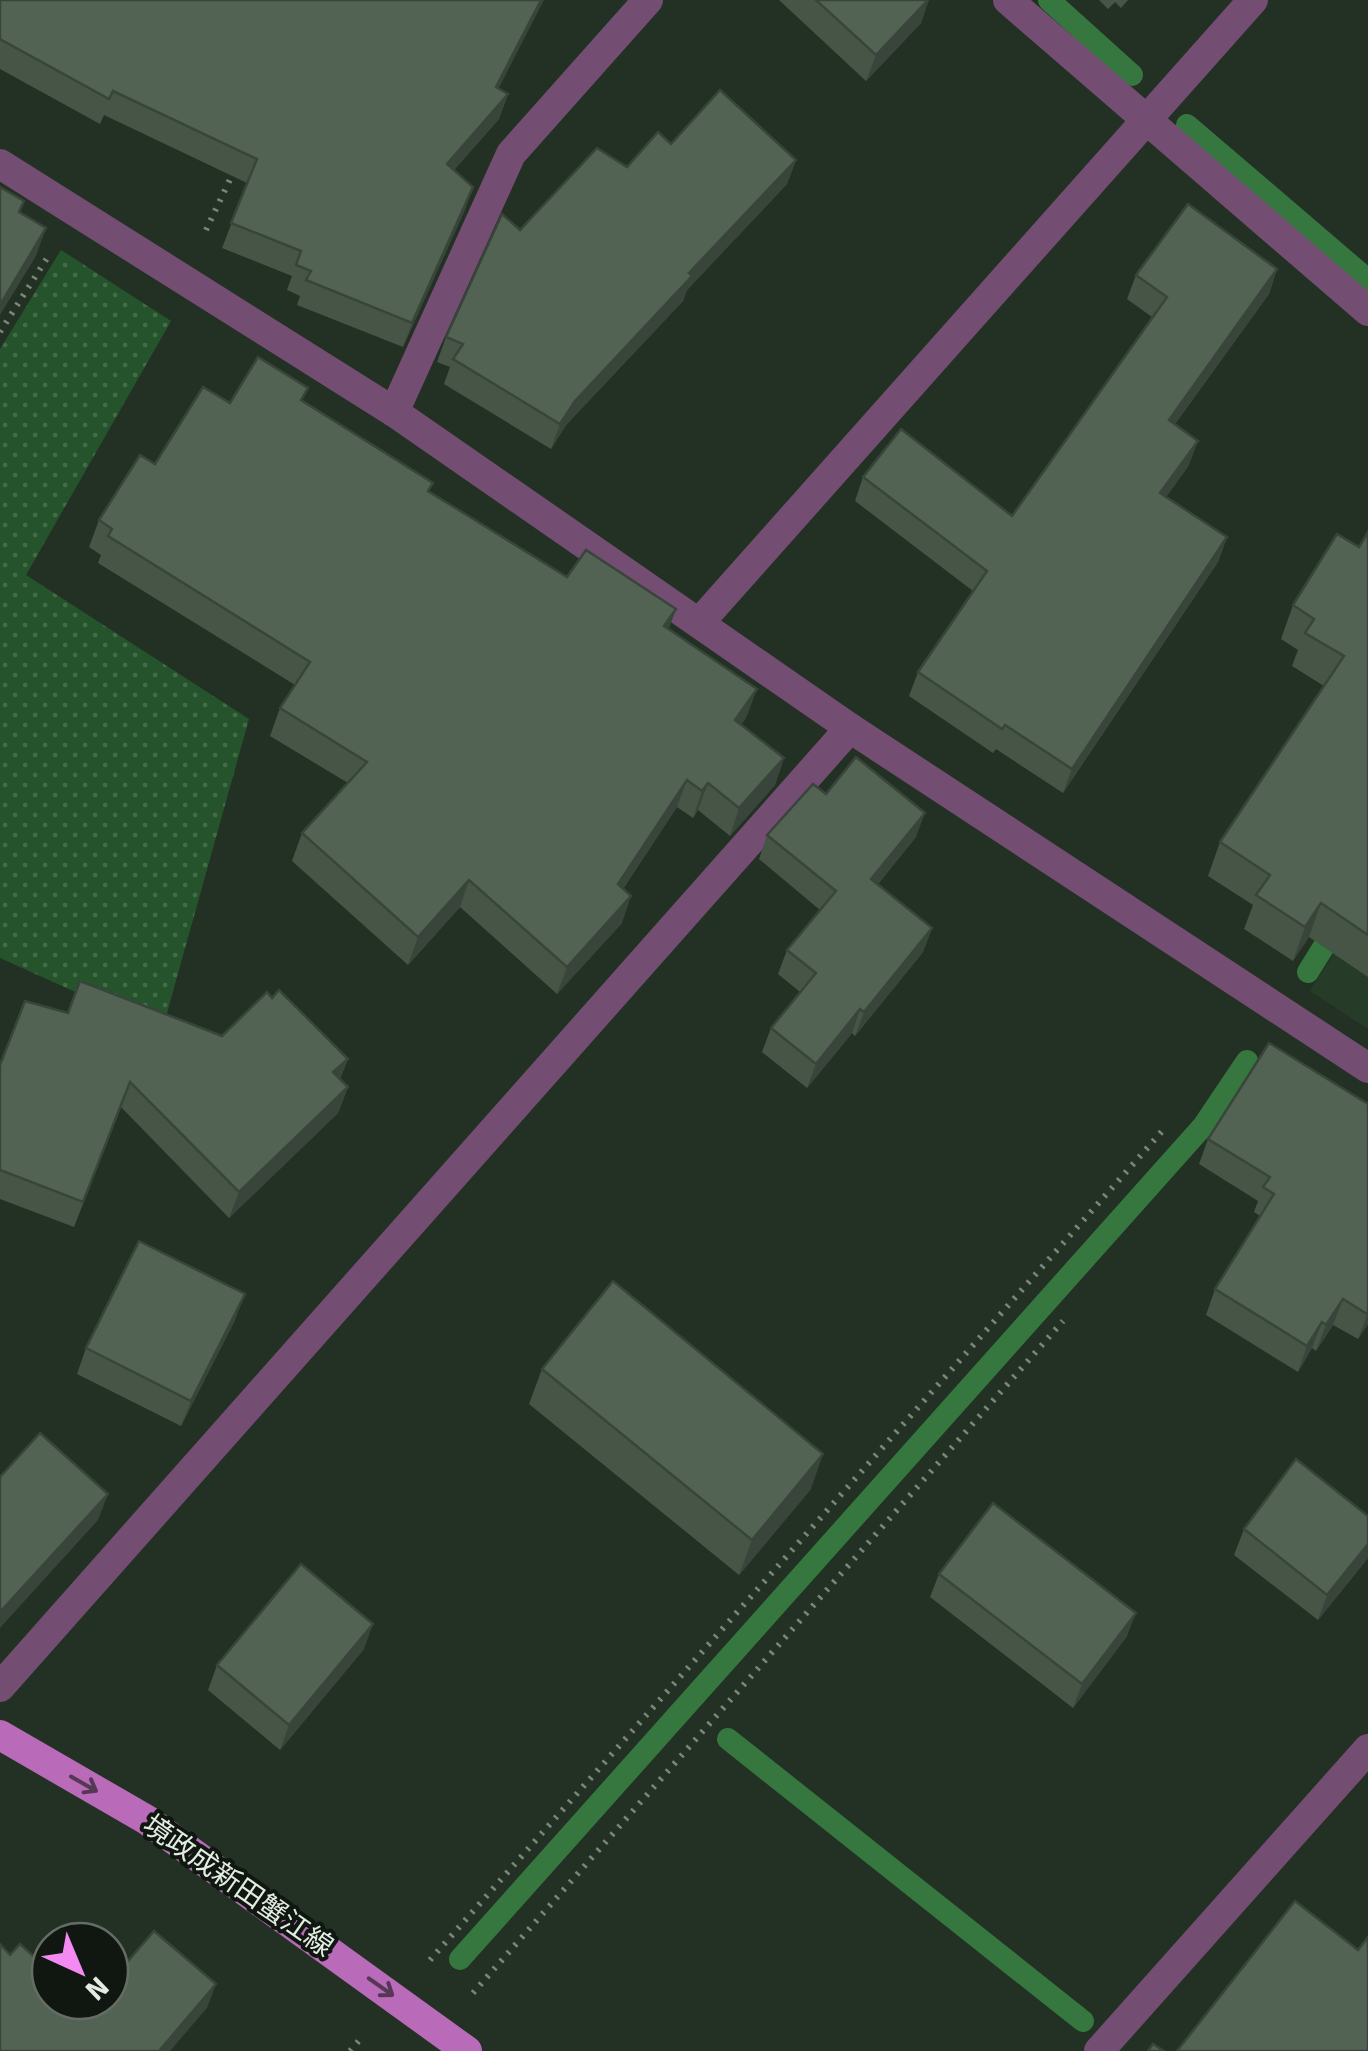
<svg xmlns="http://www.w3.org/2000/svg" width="1368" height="2051" viewBox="0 0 1368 2051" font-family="Signika,'Noto Sans JP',sans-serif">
  <defs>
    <pattern id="park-dots" width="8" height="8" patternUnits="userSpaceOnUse" patternTransform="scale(2.5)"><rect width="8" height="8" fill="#25532b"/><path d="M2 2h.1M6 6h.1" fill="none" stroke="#446c49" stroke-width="1.8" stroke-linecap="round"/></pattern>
  </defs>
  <rect width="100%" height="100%" fill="#223123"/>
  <!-- built -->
  <path fill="#263b28" d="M1368,900V1029L1310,991Z"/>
  <!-- park -->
  <path fill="url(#park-dots)" d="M61,250L171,321L26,575L249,719L162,1031L0,958V349Z"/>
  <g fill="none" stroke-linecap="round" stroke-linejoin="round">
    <!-- stream -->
    <g stroke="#36773f" stroke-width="22">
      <path d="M1049,0L1132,75"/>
      <path d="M1187,125L1368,280"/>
      <path d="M1308,972L1368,875"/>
      <path d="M728,1739L1083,2021"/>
      <path d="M460,1959L1204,1125L1247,1061"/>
    </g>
    <!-- path -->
    <g stroke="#7a867a" stroke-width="6" stroke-dasharray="2.5 8" stroke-linecap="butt">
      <path d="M206,230L235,169"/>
      <path d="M0,332L49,255"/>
      <path d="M430,1960L1164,1129"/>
      <path d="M473,1993L1063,1321"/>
      <path d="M350,2051L362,2037"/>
    </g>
    <!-- minor -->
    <g stroke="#744d73" stroke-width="30">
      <path d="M1008,0L1368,311"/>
      <path d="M0,164L394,412L850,728L1368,1068"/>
      <path d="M394,412L511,154L648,0"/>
      <path d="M699,623L1253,0"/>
      <path d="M0,1687L850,728"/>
      <path d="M1099,2051L1368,1749"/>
    </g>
    <!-- major -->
    <path stroke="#b96ab9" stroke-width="30" d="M0,1735L147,1820L467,2051"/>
  </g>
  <!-- wall -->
  <g fill="#475547">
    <path d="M0,0L499,88L508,94L499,119L454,170L473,187L464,212L403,347L297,305L300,296L287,290L292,276L222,248L247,183L104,115L100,124L0,69Z"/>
    <path d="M779,0H928L921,23L866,81Z"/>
    <path d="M1099,0H1128L1121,8L1115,2L1108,9Z"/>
    <path d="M671,144L796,160L787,184L687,290L683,301L566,425L551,449L444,384L450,367L437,362L446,337L520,230L627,167Z"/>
    <path d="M1277,269L1269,294L1175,424L1189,465L1166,497L1227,537L1218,562L1063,793L996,749L993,753L909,696L918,672L973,591L855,501L863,477L1012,516L1152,317L1127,299L1136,275Z"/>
    <path d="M303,401L430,492L567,577L676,609L668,629L747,716L741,725L784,758L775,785L730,836L698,810L693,818L677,807L623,889L622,923L557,994L460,907L408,965L292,861L302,833L348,783L270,736L280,708L295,685L98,563L101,555L89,547L99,520L155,464L230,403Z"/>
    <path d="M1368,532V977L1309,937L1293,961L1244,929L1253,905L1208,876L1220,842L1324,686L1292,666L1298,650L1281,639L1293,605L1359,547Z"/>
    <path d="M826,794L916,837L878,884L932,928L923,952L855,1036L852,1033L807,1088L762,1052L771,1028L800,992L778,974L787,950L820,910L759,859L767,835Z"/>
    <path d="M272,998L348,1059L340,1079L348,1087L338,1113L229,1218L121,1107L74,1227L0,1199V1065L222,1036Z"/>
    <path d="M1368,1104V1324L1358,1339L1333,1325L1316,1351L1312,1348L1298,1372L1206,1315L1215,1289L1260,1216L1254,1212L1258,1201L1199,1164L1208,1139Z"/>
    <path d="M235,1320L181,1426L77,1374L86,1348Z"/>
    <path d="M542,1369L811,1489L739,1575L529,1404Z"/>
    <path d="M1368,1516V1558L1318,1620L1234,1555L1244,1529Z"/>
    <path d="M939,1574L1127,1636L1073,1708L930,1597Z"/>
    <path d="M364,1649L280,1750L208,1690L217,1665Z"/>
  </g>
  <!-- shaded-wall -->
  <g fill="#39453a">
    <path d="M541,0H544L487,111L496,87Z"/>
    <path d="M928,0H929L921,23L866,81L876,55Z"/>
    <path d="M508,94L499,119L438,188L447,164Z"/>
    <path d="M796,160L787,184L687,290L683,301L566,425L551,449L560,424L575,401L689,273Z"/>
    <path d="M473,187L464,212L403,347L412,323Z"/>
    <path d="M46,228L36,256L0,315V305Z"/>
    <path d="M1277,269L1269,294L1160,444L1169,420Z"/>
    <path d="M1198,441L1189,465L1152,517L1160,493Z"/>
    <path d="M1227,537L1218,562L1063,793L1072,769Z"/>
    <path d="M676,609L666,637L664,626Z"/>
    <path d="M757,689L747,716L726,747L735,720Z"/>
    <path d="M784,758L775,785L730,836L739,808Z"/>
    <path d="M687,780L677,807L608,911L618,884Z"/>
    <path d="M708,783L698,810L693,818L702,791Z"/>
    <path d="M925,813L916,837L862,903L871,879Z"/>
    <path d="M469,880L460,907L408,965L418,937Z"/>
    <path d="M631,896L622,923L557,994L567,967Z"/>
    <path d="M1321,903L1309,937L1293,961L1305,927Z"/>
    <path d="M932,928L923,952L855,1036L864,1012Z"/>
    <path d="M860,1009L852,1033L807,1088L816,1064Z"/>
    <path d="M348,1059L338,1084L333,1072Z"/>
    <path d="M348,1087L338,1113L229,1218L239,1192Z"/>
    <path d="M245,1294L235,1320L181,1426L191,1401Z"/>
    <path d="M1343,1299L1333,1325L1316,1351L1326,1325Z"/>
    <path d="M1368,1313V1324L1358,1339Z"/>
    <path d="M1322,1322L1312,1348L1298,1372L1307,1346Z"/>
    <path d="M823,1454L811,1489L739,1575L752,1540Z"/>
    <path d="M108,1494L98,1520L0,1628V1612Z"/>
    <path d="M1368,1544V1558L1318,1620L1327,1595Z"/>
    <path d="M1136,1613L1127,1636L1073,1708L1082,1684Z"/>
    <path d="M373,1624L364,1649L280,1750L289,1725Z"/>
    <path d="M216,1984L207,2008L170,2051H159Z"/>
  </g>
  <!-- building -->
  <g fill="#526353" stroke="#39453a" stroke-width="2.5">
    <path d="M0,0H541L496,87L508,94L447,164L473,187L412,323L306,280L311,271L296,265L301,251L231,223L257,159L113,91L109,99L0,39Z"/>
    <path d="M816,0H928L876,55Z"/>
    <path d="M720,90L796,160L689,273L692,276L575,401L560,424L453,359L463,344L446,337L502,214L520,230L597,148L627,167L658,132L671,144Z"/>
    <path d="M0,187L24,201L19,212L46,228L0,305Z"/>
    <path d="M1188,204L1277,269L1169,420L1198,441L1160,493L1227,537L1072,769L1005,725L1002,729L918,672L987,571L863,477L901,429L1012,516L1167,297L1136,275Z"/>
    <path d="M258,357L308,388L301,400L433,483L428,491L567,577L586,550L676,609L664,626L757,689L735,720L784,758L739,808L708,783L702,791L687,780L618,884L631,896L567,967L469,880L418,937L302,833L367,762L280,708L310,662L108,536L112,529L99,520L140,455L155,464L203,387L230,403Z"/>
    <path d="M1368,532V935L1321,903L1305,927L1256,895L1270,875L1220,842L1344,656L1305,633L1314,619L1293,605L1337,534L1359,547Z"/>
    <path d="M856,757L925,813L871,879L932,928L864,1012L860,1009L816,1064L771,1028L816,973L787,950L836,891L767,835L813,784L826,794Z"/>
    <path d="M80,981L222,1036L267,992L272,998L279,990L348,1059L333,1072L348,1087L239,1192L130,1082L83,1202L0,1170V1065L25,1001L68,1013Z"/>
    <path d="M1269,1043L1368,1104V1313L1367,1314L1343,1299L1326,1325L1322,1322L1307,1346L1215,1289L1274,1194L1263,1187L1270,1177L1208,1139Z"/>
    <path d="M139,1241L245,1294L191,1401L86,1348Z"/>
    <path d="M613,1281L823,1454L752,1540L542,1369Z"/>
    <path d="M40,1433L108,1494L0,1612V1477Z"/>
    <path d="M1296,1459L1368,1516V1544L1327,1595L1244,1529Z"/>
    <path d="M993,1503L1136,1613L1082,1684L939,1574Z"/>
    <path d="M301,1564L373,1624L289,1725L217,1665Z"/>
    <path d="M1295,1901L1358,1950L1368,1937V2051H1177Z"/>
    <path d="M154,1931L216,1984L159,2051H0V1944L10,1955L20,1944L50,1971V2001H85L90,2006L94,2001H110V1982Z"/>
    <path d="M1153,2044L1164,2051H1148Z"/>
  </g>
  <!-- one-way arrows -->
  <defs><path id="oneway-shaft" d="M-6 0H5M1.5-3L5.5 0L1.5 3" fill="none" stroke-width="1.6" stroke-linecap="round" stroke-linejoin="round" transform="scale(2.5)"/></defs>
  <g stroke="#543854">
    <use href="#oneway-shaft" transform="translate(84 1784) rotate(30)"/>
    <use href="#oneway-shaft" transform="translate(381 1987) rotate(35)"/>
  </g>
  <g text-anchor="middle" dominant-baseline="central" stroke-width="8" stroke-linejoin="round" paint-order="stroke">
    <!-- street labels -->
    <g font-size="28" fill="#e2ece2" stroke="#101711">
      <text transform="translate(238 1886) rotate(35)">境政成新田蟹江線</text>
    </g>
  </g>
  <!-- north arrow -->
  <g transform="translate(80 1971) rotate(136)"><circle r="48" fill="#101711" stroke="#646c65" stroke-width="2.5"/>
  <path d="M0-8L18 38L0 25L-18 38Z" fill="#f28af2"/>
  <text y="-15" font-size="28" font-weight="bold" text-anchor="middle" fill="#e2ece2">N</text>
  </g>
</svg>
